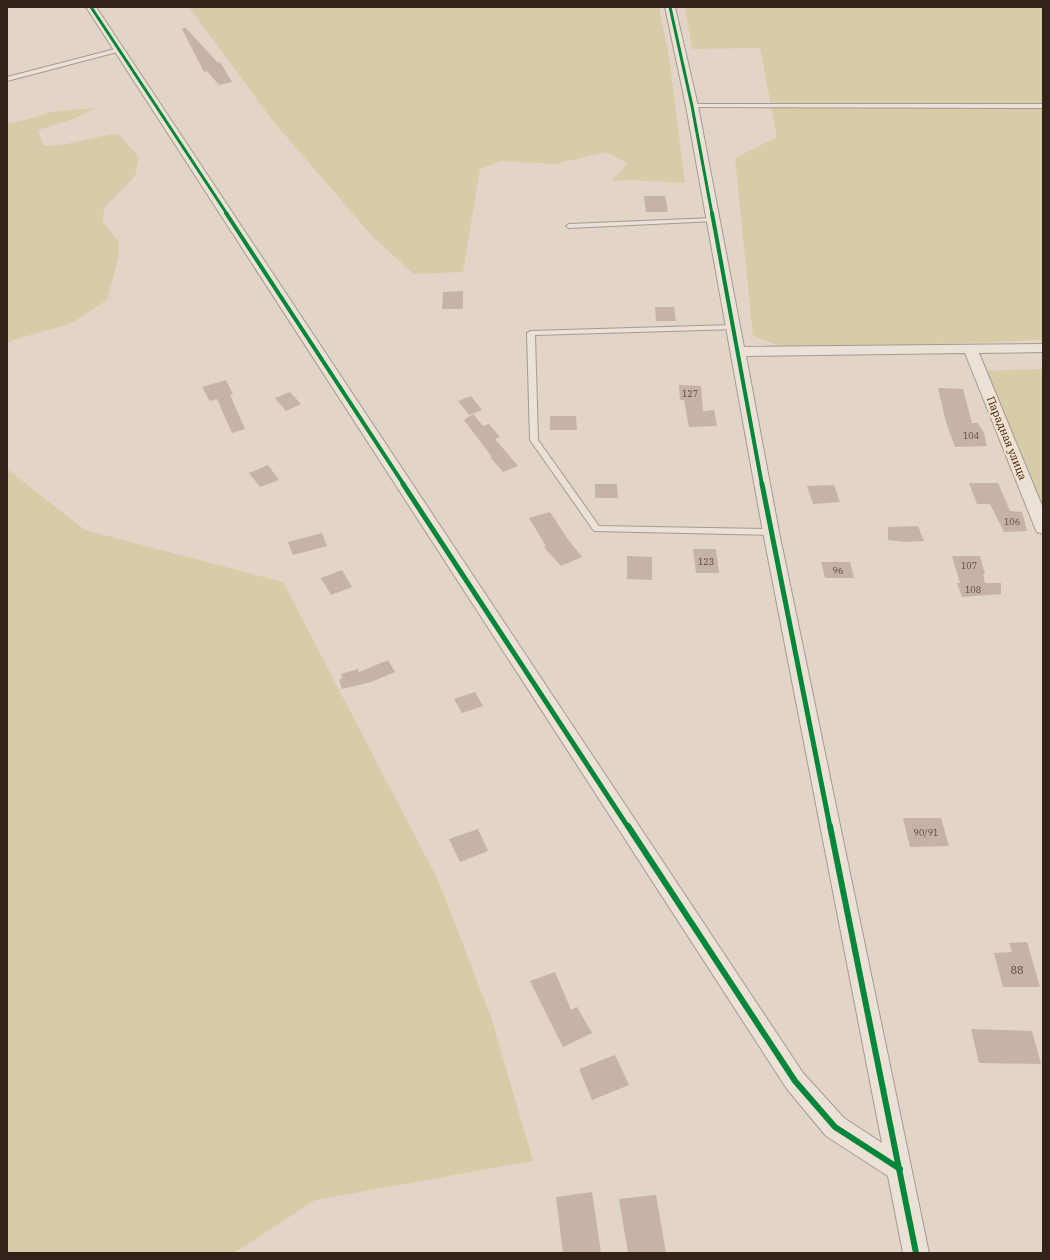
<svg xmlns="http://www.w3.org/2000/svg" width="1050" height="1260" viewBox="0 0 1050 1260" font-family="'IBM Plex Serif',serif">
  <rect width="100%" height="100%" fill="#e2d4c6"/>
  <!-- green -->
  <g fill="#d6cda8">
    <path d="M189,7H659L669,57L685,183L628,180L612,181L613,177L621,172L627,163L606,152L555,164L502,161L480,169L463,272L414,274L372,236L273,121Z"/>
    <path d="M685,7H1043V340L788,349L753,336L735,158L777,137L760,48L692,49Z"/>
    <path d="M95,108L76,118L38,130L43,145C68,148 93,135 118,134L139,157L135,176L104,208L103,222L119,242V255L107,300L70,324L13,340L7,344V123L25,120L51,112Z"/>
    <path d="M1043,369V507L973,371Z"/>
    <path d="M7,469L85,530L283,582L438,880L491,1017L533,1161L315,1200L234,1253H7Z"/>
  </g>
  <!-- building -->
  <g fill="#c6b2a7">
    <path d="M185,27L218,63L220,62L232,82L219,85L207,71L204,72L182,29Z"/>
    <path d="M644,196H665L668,212H646Z"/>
    <path d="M463,291V309H442L443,292Z"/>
    <path d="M655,307H674L676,321H656Z"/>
    <path d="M226,380L233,394L230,395L245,429L232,433L217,399L210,401L202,387Z"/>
    <path d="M679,385L701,386L703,411L714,410L717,426L689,427L684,400H680Z"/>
    <path d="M938,388L963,389L972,423H978L984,433L987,446L955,447L946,422Z"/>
    <path d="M290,392L301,404L286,411L275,398Z"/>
    <path d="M471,396L482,410L469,415L458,401Z"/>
    <path d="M473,414L483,426L489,424L500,437L495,439L518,466L503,472L491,458L492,457L464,420Z"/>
    <path d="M550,416H576L577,430H550Z"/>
    <path d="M268,465L279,480L260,487L249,473Z"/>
    <path d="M969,483H998L1010,511L1022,512L1027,531L1004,532L990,504H977Z"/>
    <path d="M595,484H617L618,498H595Z"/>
    <path d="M834,485L840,502L813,504L807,486Z"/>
    <path d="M550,512L567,538L582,557L561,566L544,547L546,546L529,518Z"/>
    <path d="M918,526L924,541L905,542L888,540V527Z"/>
    <path d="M322,533L327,546L293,555L288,542Z"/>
    <path d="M693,549H716L719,573H696Z"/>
    <path d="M627,556L652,557V580L627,579Z"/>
    <path d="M952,556H980L985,574H983L985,583H1001V594L962,597L957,583H960Z"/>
    <path d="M821,562H850L854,578H825Z"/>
    <path d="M342,570L352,587L331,595L321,578Z"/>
    <path d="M388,660L395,672L371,682L342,689L339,680L342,678L341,674L358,669L359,672Z"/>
    <path d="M475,692L483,706L462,713L454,699Z"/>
    <path d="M903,818H941L949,846L910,847Z"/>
    <path d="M478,829L488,851L460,862L449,839Z"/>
    <path d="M1027,942L1040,987H1003L994,953L1012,952L1009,943Z"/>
    <path d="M555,972L571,1010L577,1007L592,1033L563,1047L530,981Z"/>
    <path d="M971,1029L1032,1031L1041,1064L979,1063Z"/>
    <path d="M615,1055L629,1085L592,1100L579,1069Z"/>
    <path d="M592,1192L601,1253H563L556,1197Z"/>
    <path d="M656,1195L666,1253H628L619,1199Z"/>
  </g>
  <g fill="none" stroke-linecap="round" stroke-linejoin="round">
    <defs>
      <g id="lane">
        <path d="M119,48L121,49V51L7,81V77Z"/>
        <path d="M692,104H1043V108L690,107V105Z"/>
        <path d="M714,218L716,219V221L569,228L566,226L569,224Z"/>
        <path d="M733,325H736V329L535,335L538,440L599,526L771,529L775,532L771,535L594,531L530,440L527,333L531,331Z"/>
      </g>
      <path id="street" d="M86,7H96L803,1073L844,1118L882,1143L763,532L686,106L665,7H675L698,106L744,347L1043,344V352L979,353L1043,508V534L1037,532L1035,528L965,353L746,356L779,532L929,1253H903L888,1176L826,1136L787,1089Z"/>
    </defs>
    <!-- lane casing -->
    <use href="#lane" stroke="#a69a90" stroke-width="2"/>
    <!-- street casing -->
    <use href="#street" stroke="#a69a90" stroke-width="2"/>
    <!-- lane -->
    <use href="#lane" fill="#eae1d8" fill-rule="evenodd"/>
    <!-- street -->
    <use href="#street" fill="#eae1d8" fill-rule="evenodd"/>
    <defs>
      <g id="cycleway-far3">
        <path d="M91,7L227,214"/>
        <path d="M670,7L692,106L712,214"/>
      </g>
      <g id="cycleway-far2">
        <path d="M226,213L404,485"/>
        <path d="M712,213L762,485"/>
      </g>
      <g id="cycleway-far1">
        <path d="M403,484L628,827"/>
        <path d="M762,484L830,827"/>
      </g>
      <g id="cycleway">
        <path d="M628,826L795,1081L835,1127L900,1169"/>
        <path d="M830,826L916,1253"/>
      </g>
    </defs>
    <!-- cycleway-far3 casing -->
    <use href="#cycleway-far3" stroke="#f6e1ca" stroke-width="4.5"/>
    <!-- cycleway-far2 casing -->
    <use href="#cycleway-far2" stroke="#f6e1ca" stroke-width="6"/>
    <!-- cycleway-far1 casing -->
    <use href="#cycleway-far1" stroke="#f6e1ca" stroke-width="8"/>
    <!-- cycleway casing -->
    <use href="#cycleway" stroke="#f6e1ca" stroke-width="9"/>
    <!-- cycleway-far3 -->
    <use href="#cycleway-far3" stroke="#00873e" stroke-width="3"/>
    <!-- cycleway-far2 -->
    <use href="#cycleway-far2" stroke="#00873e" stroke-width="4"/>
    <!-- cycleway-far1 -->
    <use href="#cycleway-far1" stroke="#00873e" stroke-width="5"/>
    <!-- cycleway -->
    <use href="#cycleway" stroke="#00873e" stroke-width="6"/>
  </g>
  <g text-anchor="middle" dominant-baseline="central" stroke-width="4" stroke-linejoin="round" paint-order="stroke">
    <!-- number labels -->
    <g font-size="9" fill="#58463d">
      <text x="690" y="393">127</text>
      <text x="971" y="435">104</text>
      <text x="1012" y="521">106</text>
      <text x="706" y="561">123</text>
      <text x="969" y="565">107</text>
      <text x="838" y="570">96</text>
      <text x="973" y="589">108</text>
      <text x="926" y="832">90/91</text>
    </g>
    <!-- street labels -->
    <g font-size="11" fill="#34221a" stroke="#f6e1ca">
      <text transform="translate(1007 438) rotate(68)">Парадная улица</text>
    </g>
    <!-- near-number labels -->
    <g font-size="11" fill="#58463d">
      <text x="1017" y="970">88</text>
    </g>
  </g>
  <!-- border -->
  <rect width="1050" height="1260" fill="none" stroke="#34221a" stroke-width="16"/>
</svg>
